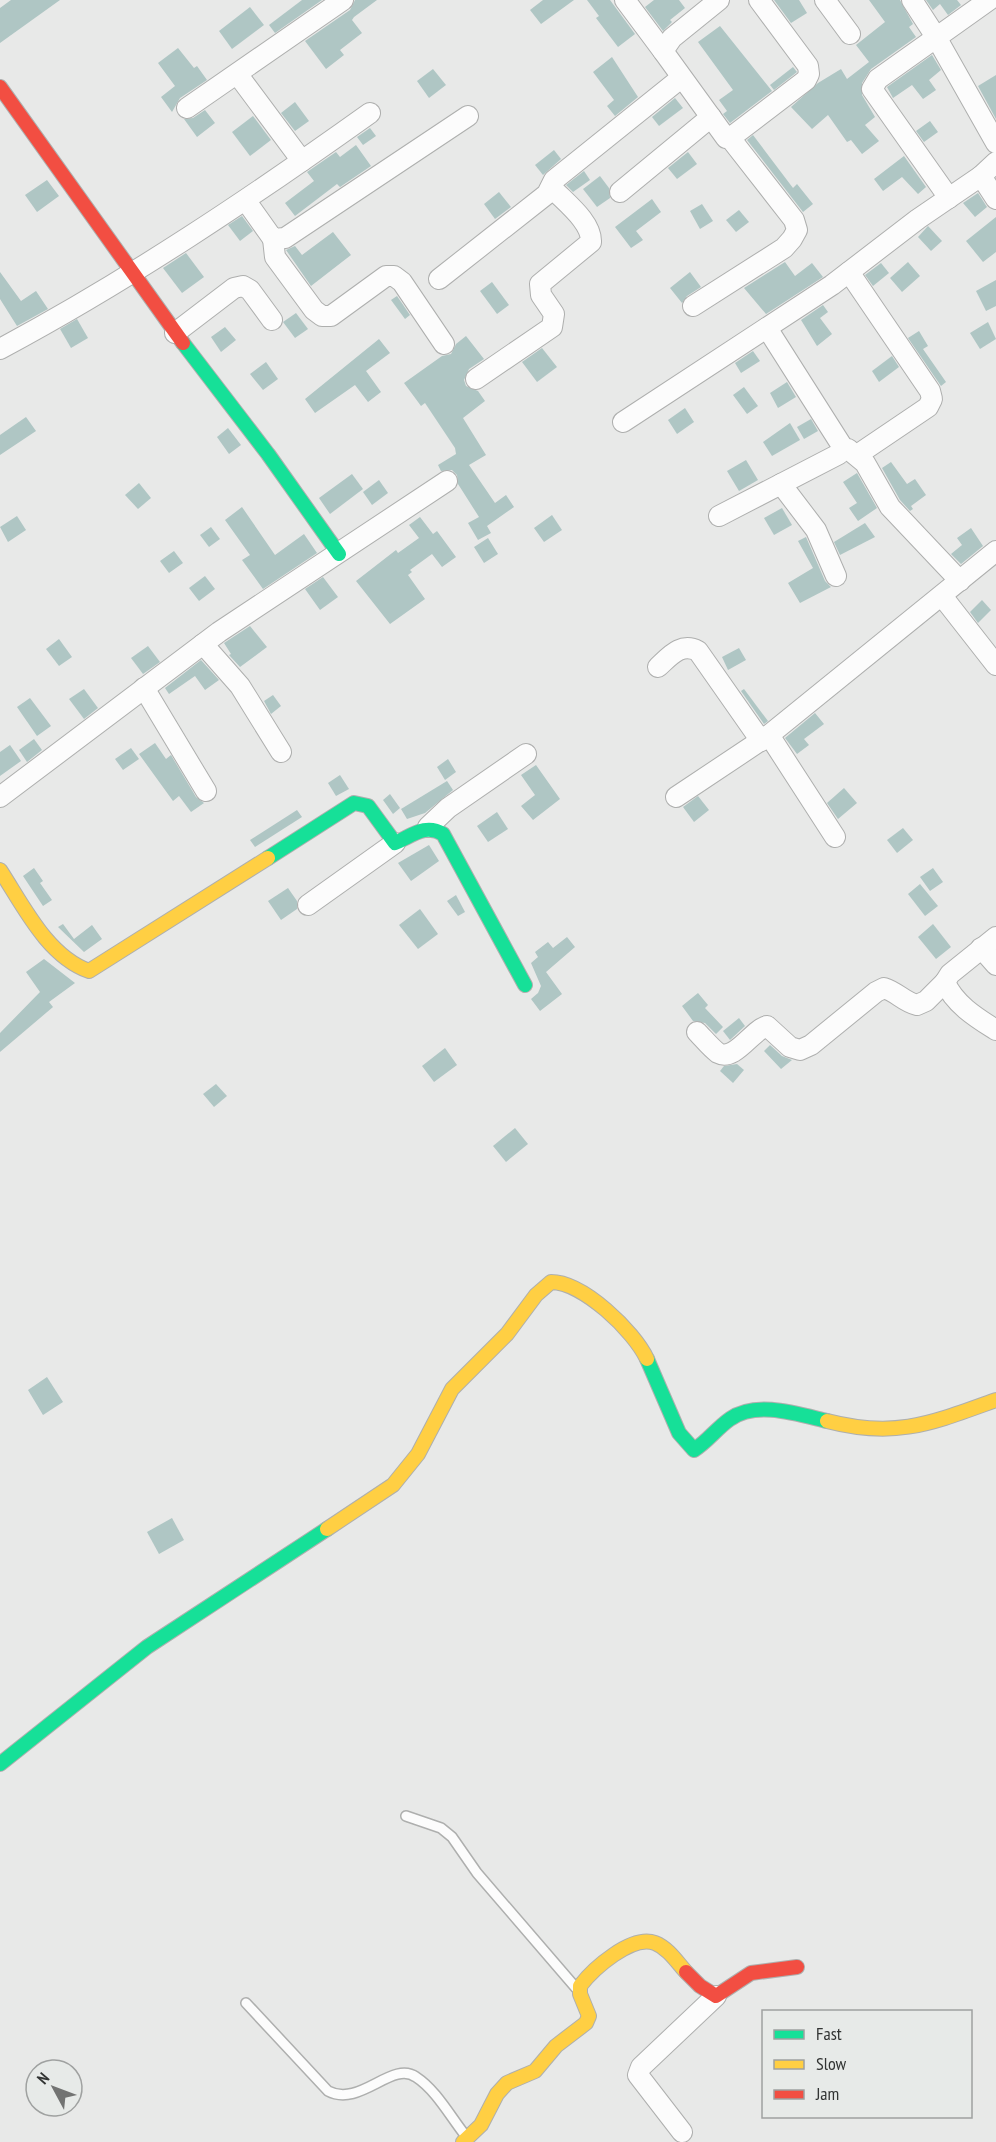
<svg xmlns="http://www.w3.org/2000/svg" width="996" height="2142" viewBox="0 0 996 2142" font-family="'PT Sans Narrow',sans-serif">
  <rect width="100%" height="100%" fill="#e8e9e8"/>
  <!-- building -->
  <g fill="#afc6c4">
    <path d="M11,0H60L0,43V8Z"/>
    <path d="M302,0H322L275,33L269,25Z"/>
    <path d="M355,0H377L354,17L352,20L362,33L340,50L344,55L326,69L305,41L350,10Z"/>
    <path d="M543,0H574L541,24L530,10Z"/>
    <path d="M587,0H610L635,34L618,47L596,18L599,16Z"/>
    <path d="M654,0H679L685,8L670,20L672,22L663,31L645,7Z"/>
    <path d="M774,0H799L807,13L791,23Z"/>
    <path d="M869,0H900L913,24L909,27L916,37L871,69L862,83V95L875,117L865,125L879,141L862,154L851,140L847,142L828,115L812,129L791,107L818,83L841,69L847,79L869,62L856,45L885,22Z"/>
    <path d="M926,0H957L961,5L948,15L940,4L933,10Z"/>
    <path d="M250,7L264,25L232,49L219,31Z"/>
    <path d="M720,26L772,91L730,123L723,114L727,111L719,100L733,90L698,42Z"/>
    <path d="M178,48L194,68L197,66L207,80L180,98L172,112L161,97L175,86L158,63Z"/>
    <path d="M932,55L941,70L929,80L936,90L923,99L912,85L893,98L887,87Z"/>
    <path d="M612,57L638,97L615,116L607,106L614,100L593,72Z"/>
    <path d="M793,67L797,72L774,90L770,85Z"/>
    <path d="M433,69L446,85L429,98L417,81Z"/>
    <path d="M996,75V119L978,86Z"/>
    <path d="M675,98L683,108L659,126L652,117Z"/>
    <path d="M295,102L309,121L295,131L281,113Z"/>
    <path d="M205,110L215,123L197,137L184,119L193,118Z"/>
    <path d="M253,116L271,140L250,156L232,132Z"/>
    <path d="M930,121L938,132L924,142L916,131Z"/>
    <path d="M370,128L376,136L363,145L357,137Z"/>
    <path d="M753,135L793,188L797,184L813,204L803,212L747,140Z"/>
    <path d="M356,145L371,166L340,187L337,184L295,216L285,203L314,181L307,172L336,152L340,157Z"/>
    <path d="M554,150L561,159L543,175L535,165Z"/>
    <path d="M688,152L697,164L677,179L668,168Z"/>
    <path d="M904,156L926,187L918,194L902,177L883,191L874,179Z"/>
    <path d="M584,171L590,180L573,192L566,185Z"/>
    <path d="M600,176L609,188L610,198L597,207L583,189Z"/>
    <path d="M47,180L59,196L37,212L25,195Z"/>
    <path d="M499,192L511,207L495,219L484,204Z"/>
    <path d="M978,193L987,207L975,217L963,203Z"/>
    <path d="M652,199L661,212L636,231L643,240L631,248L615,227Z"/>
    <path d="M702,204L713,221L700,229L690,211Z"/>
    <path d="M739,210L749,222L736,232L726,220Z"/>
    <path d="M242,216L253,231L240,241L228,225Z"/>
    <path d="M996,217V252L983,262L966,241Z"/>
    <path d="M928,226L942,241L931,251L918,237Z"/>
    <path d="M333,232L351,255L311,286L286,250L295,246L302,255Z"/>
    <path d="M186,253L204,277L182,293L163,268Z"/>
    <path d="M785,262L795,276L812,263L823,277L766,314L744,288Z"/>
    <path d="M908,262L920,276L902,292L890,278Z"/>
    <path d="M881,263L889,273L873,286L865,275Z"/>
    <path d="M0,272L21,301L36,291L48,309L17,326L0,299Z"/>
    <path d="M690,272L701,287L687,296L682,303L670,288Z"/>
    <path d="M996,280V306L986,311L976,291Z"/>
    <path d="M492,282L509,305L497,314L480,291Z"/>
    <path d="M397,296L410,315L405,319L391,300Z"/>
    <path d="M823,305L828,312L820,318L832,334L817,346L801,320Z"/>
    <path d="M296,313L308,329L295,338L283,322Z"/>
    <path d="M77,319L88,338L71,348L60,329Z"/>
    <path d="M988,322L996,339L980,349L970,333Z"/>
    <path d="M225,327L236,340L221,352L211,337Z"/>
    <path d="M919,331L928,346L923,349L946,382L941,386L908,338Z"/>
    <path d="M466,336L484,359L469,369L464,380L466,386L478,391L485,401L463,418L486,455L469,465L495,503L506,495L514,507L487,526L491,533L478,540L468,523L479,517L458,484L457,475L452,470L441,471L438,465L456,454L455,448L425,403L421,406L404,383L442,356L451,354L456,344Z"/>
    <path d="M379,339L390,353L366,371L381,392L368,402L355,385L315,413L305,399Z"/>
    <path d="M542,348L557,367L537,382L522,362Z"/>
    <path d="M753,351L760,361L741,373L735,363Z"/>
    <path d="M892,356L899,367L879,382L872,371Z"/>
    <path d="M266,362L278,379L263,390L250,374Z"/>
    <path d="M787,382L796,397L778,408L770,393Z"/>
    <path d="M744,387L758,406L747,414L733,395Z"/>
    <path d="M685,408L694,422L677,434L668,420Z"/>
    <path d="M26,417L36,431L0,455V435Z"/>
    <path d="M811,419L818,431L804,439L797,427Z"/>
    <path d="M790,423L800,440L772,456L763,442Z"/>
    <path d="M228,428L241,445L229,454L217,437Z"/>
    <path d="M746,460L758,480L739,491L727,471Z"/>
    <path d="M891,462L907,484L915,479L926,495L911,506L913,509L910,511L900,500L882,468Z"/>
    <path d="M857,473L877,508L858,521L849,508L857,503L843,482Z"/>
    <path d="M352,474L363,489L330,514L319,498Z"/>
    <path d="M379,480L388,493L372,505L363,492Z"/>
    <path d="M139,483L151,498L138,509L125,495Z"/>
    <path d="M242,507L275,555L304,534L317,553L263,589L242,560L250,555L225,520Z"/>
    <path d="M782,508L792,525L774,535L764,518Z"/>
    <path d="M552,515L562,530L544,542L534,528Z"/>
    <path d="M17,516L26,530L8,542L0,527Z"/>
    <path d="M420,517L433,534L437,531L456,557L442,567L432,554L410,570L412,572L408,575L425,599L390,624L356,581L396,550L398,553L419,538L409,525Z"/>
    <path d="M865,523L875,537L840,555L834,542Z"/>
    <path d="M211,527L220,539L209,547L200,535Z"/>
    <path d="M971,528L983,546L961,564L951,554L962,545L957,538Z"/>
    <path d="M806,537L825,581L831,587L800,603L788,583L813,568L798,541Z"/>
    <path d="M488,538L498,554L484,563L474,547Z"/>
    <path d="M174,551L183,563L169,573L160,561Z"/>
    <path d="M205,576L215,589L199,601L189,588Z"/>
    <path d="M323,577L338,597L320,610L305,589Z"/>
    <path d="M982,600L991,610L978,623L970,612Z"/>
    <path d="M250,626L267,647L240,667L229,655L231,654L224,643Z"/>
    <path d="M59,639L72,657L59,666L46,649Z"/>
    <path d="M148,646L160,662L143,674L131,658Z"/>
    <path d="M739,648L746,660L728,670L722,657Z"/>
    <path d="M201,660L219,680L205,690L195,676L169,694L165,688Z"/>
    <path d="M84,689L98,708L84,719L69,699Z"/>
    <path d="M744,689L768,721L764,724L741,691Z"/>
    <path d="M273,695L281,706L271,714L264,701Z"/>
    <path d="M30,698L51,726L37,736L17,707Z"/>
    <path d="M815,713L824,724L804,739L809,745L797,754L785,738Z"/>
    <path d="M34,739L42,750L27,762L19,750Z"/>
    <path d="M155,743L166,759L171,755L196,797L204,803L191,812L179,796L173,801L139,754Z"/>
    <path d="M10,745L21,761L0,776V752Z"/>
    <path d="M131,748L139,759L123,770L115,759Z"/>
    <path d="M448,759L456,772L445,780L437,767Z"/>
    <path d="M536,765L560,799L533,820L521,806L535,795L521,775Z"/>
    <path d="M340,775L349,789L336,796L328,783Z"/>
    <path d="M447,781L453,790L425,813L407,819L401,809Z"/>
    <path d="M844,788L857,803L838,819L827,803Z"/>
    <path d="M390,794L400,808L393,814L383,800Z"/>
    <path d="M698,796L709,810L694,822L683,807Z"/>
    <path d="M297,810L302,817L255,847L250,840Z"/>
    <path d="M497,812L508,829L488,842L477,826Z"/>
    <path d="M903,828L913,840L897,853L887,840Z"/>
    <path d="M429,845L439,861L411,881L398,863Z"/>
    <path d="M34,868L43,881L40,883L52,900L43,906L23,876Z"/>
    <path d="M933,868L943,882L930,891L920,877Z"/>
    <path d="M920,884L938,906L925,916L908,894Z"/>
    <path d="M288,888L297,901V909L281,920L268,901Z"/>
    <path d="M456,895L465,912L458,916L447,901Z"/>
    <path d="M420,909L438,934L418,949L399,925Z"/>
    <path d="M63,924L74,939L92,925L102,939L84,952L58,927Z"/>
    <path d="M933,924L951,947L936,959L918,937Z"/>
    <path d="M567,937L575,947L546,972L562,994L540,1011L531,999L538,993L541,986L531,963L538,957L535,952L548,942L553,948Z"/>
    <path d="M44,959L75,983L49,1002L53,1007L0,1052V1033L40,992L26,972Z"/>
    <path d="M698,993L708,1005L705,1008L723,1027L716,1034L705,1023L693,1021L682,1006Z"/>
    <path d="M739,1018L745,1026L730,1040L723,1031Z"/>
    <path d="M770,1045L782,1056L792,1060L781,1069L764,1051Z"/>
    <path d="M445,1048L457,1065L434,1082L422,1066Z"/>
    <path d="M737,1064L744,1070L733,1083L720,1071L724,1066Z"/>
    <path d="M216,1084L227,1096L214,1107L203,1094Z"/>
    <path d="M515,1128L528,1144L506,1162L493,1146Z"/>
    <path d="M47,1377L63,1402L43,1415L28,1390Z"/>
    <path d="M172,1518L184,1540L159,1554L147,1532Z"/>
  </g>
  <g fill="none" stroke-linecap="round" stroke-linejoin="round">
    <defs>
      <g id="lane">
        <path d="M406,1816L441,1828L452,1837L477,1873L576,1988"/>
        <path d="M246,2003L328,2091C360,2108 392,2060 416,2077C436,2090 450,2116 465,2135"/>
      </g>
      <g id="street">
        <path d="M625,0L663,51"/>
        <path d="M719,0L672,38L663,51L726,138H730L806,80L809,74L808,66L759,0"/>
        <path d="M825,0L850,34"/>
        <path d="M912,0L936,37L996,143"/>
        <path d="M238,75L302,161"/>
        <path d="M187,108L343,0"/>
        <path d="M981,176L996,162"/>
        <path d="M620,192L711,117"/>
        <path d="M949,198L872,89L878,79L989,0"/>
        <path d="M246,201L273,239L285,238L468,116"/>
        <path d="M273,239L275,257L314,310L322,316H331L386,276H394L402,282L444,344"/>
        <path d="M849,272L930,391L932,399L928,407L857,455"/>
        <path d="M439,279L547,194L554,180L681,78"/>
        <path d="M693,306L784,248L792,239L797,230L794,220L730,138"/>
        <path d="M175,333L234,288L243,286L250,290L272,320"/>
        <path d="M0,349C129,280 251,198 370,113"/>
        <path d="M476,379L552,327L554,314L541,295L540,284L591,242C592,222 565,202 552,188"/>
        <path d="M623,422L832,285L918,219L981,176L996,199"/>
        <path d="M848,449L865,463L890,507L960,581"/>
        <path d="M781,484L816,530L836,576"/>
        <path d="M719,516L839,454L842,446L767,328"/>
        <path d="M942,596L996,665"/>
        <path d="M203,644L240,686L281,752"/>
        <path d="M658,667C670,656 681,642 698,651L761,741"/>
        <path d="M144,688L206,791"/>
        <path d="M769,735L835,837"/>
        <path d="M0,797L219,632L447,481"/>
        <path d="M676,797L769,735L996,551"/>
        <path d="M428,827L448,808L526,754"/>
        <path d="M308,905L395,843"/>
        <path d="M996,937L950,974L945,982C954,1004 977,1018 996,1030"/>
        <path d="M981,948L996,965"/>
        <path d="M697,1032C703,1038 711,1048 718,1053C735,1062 752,1030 767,1026L790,1047L800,1050L811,1045L876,992L884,988C897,992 904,1002 917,1005L926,1001L945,982"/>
        <path d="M682,2132L638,2075L641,2067L716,1996"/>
      </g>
      <g id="fast">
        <path d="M183,343L268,454L339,554"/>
        <path d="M268,858L354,803L368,806L395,843C412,836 425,823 443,834L525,985"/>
        <path d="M647,1359L679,1433L694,1450C708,1441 717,1428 730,1419C756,1400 798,1414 827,1421"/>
        <path d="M0,1764L147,1647L327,1529"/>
      </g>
      <g id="slow">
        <path d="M0,870C23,905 47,956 89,971L268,858"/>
        <path d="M827,1421C896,1439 932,1423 996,1400"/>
        <path d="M327,1529L393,1485L418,1454L452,1389L507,1334L536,1295L551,1282C583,1282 634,1331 647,1359"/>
        <path d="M463,2142L481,2125L497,2094L507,2083L535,2071L556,2046L586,2023L589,2016L580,1994V1986C593,1969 632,1934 655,1943C668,1948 677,1962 686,1972"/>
      </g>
      <g id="jam">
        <path d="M0,87L183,343"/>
        <path d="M686,1972L700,1986L716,1996L751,1973L797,1967"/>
      </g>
    </defs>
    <!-- lane casing -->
    <use href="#lane" stroke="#aeafae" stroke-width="12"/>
    <!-- street casing -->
    <use href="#street" stroke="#aeafae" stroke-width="22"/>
    <!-- fast casing -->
    <use href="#fast" stroke="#aeafae" stroke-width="16"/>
    <!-- slow casing -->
    <use href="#slow" stroke="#aeafae" stroke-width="16"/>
    <!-- jam casing -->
    <use href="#jam" stroke="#aeafae" stroke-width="16"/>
    <!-- lane -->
    <use href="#lane" stroke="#fcfcfc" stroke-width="9"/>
    <!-- street -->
    <use href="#street" stroke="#fcfcfc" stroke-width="20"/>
    <!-- fast -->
    <use href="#fast" stroke="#16e098" stroke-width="14"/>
    <!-- slow -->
    <use href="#slow" stroke="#ffcf43" stroke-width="14"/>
    <!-- jam -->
    <use href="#jam" stroke="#f24e42" stroke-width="14"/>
  </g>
  <!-- legend -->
  <rect x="762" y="2010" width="210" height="108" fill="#e7eae8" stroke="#9fa1a0" stroke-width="1.5"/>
  <rect x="774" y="2030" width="30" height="9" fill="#16e098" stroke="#9fa1a0" stroke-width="1.5"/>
  <text x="816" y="2040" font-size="18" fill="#323433">Fast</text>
  <rect x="774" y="2060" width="30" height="9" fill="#ffcf43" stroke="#9fa1a0" stroke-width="1.5"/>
  <text x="816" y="2070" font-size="18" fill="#323433">Slow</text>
  <rect x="774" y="2090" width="30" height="9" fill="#f24e42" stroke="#9fa1a0" stroke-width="1.5"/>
  <text x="816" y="2100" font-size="18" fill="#323433">Jam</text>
  <!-- north arrow -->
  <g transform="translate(54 2088) rotate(311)"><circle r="28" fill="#e7eae8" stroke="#9fa1a0" stroke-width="1.5"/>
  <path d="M0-4.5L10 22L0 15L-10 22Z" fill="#727372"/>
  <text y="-9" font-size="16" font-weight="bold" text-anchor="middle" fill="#323433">N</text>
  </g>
</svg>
